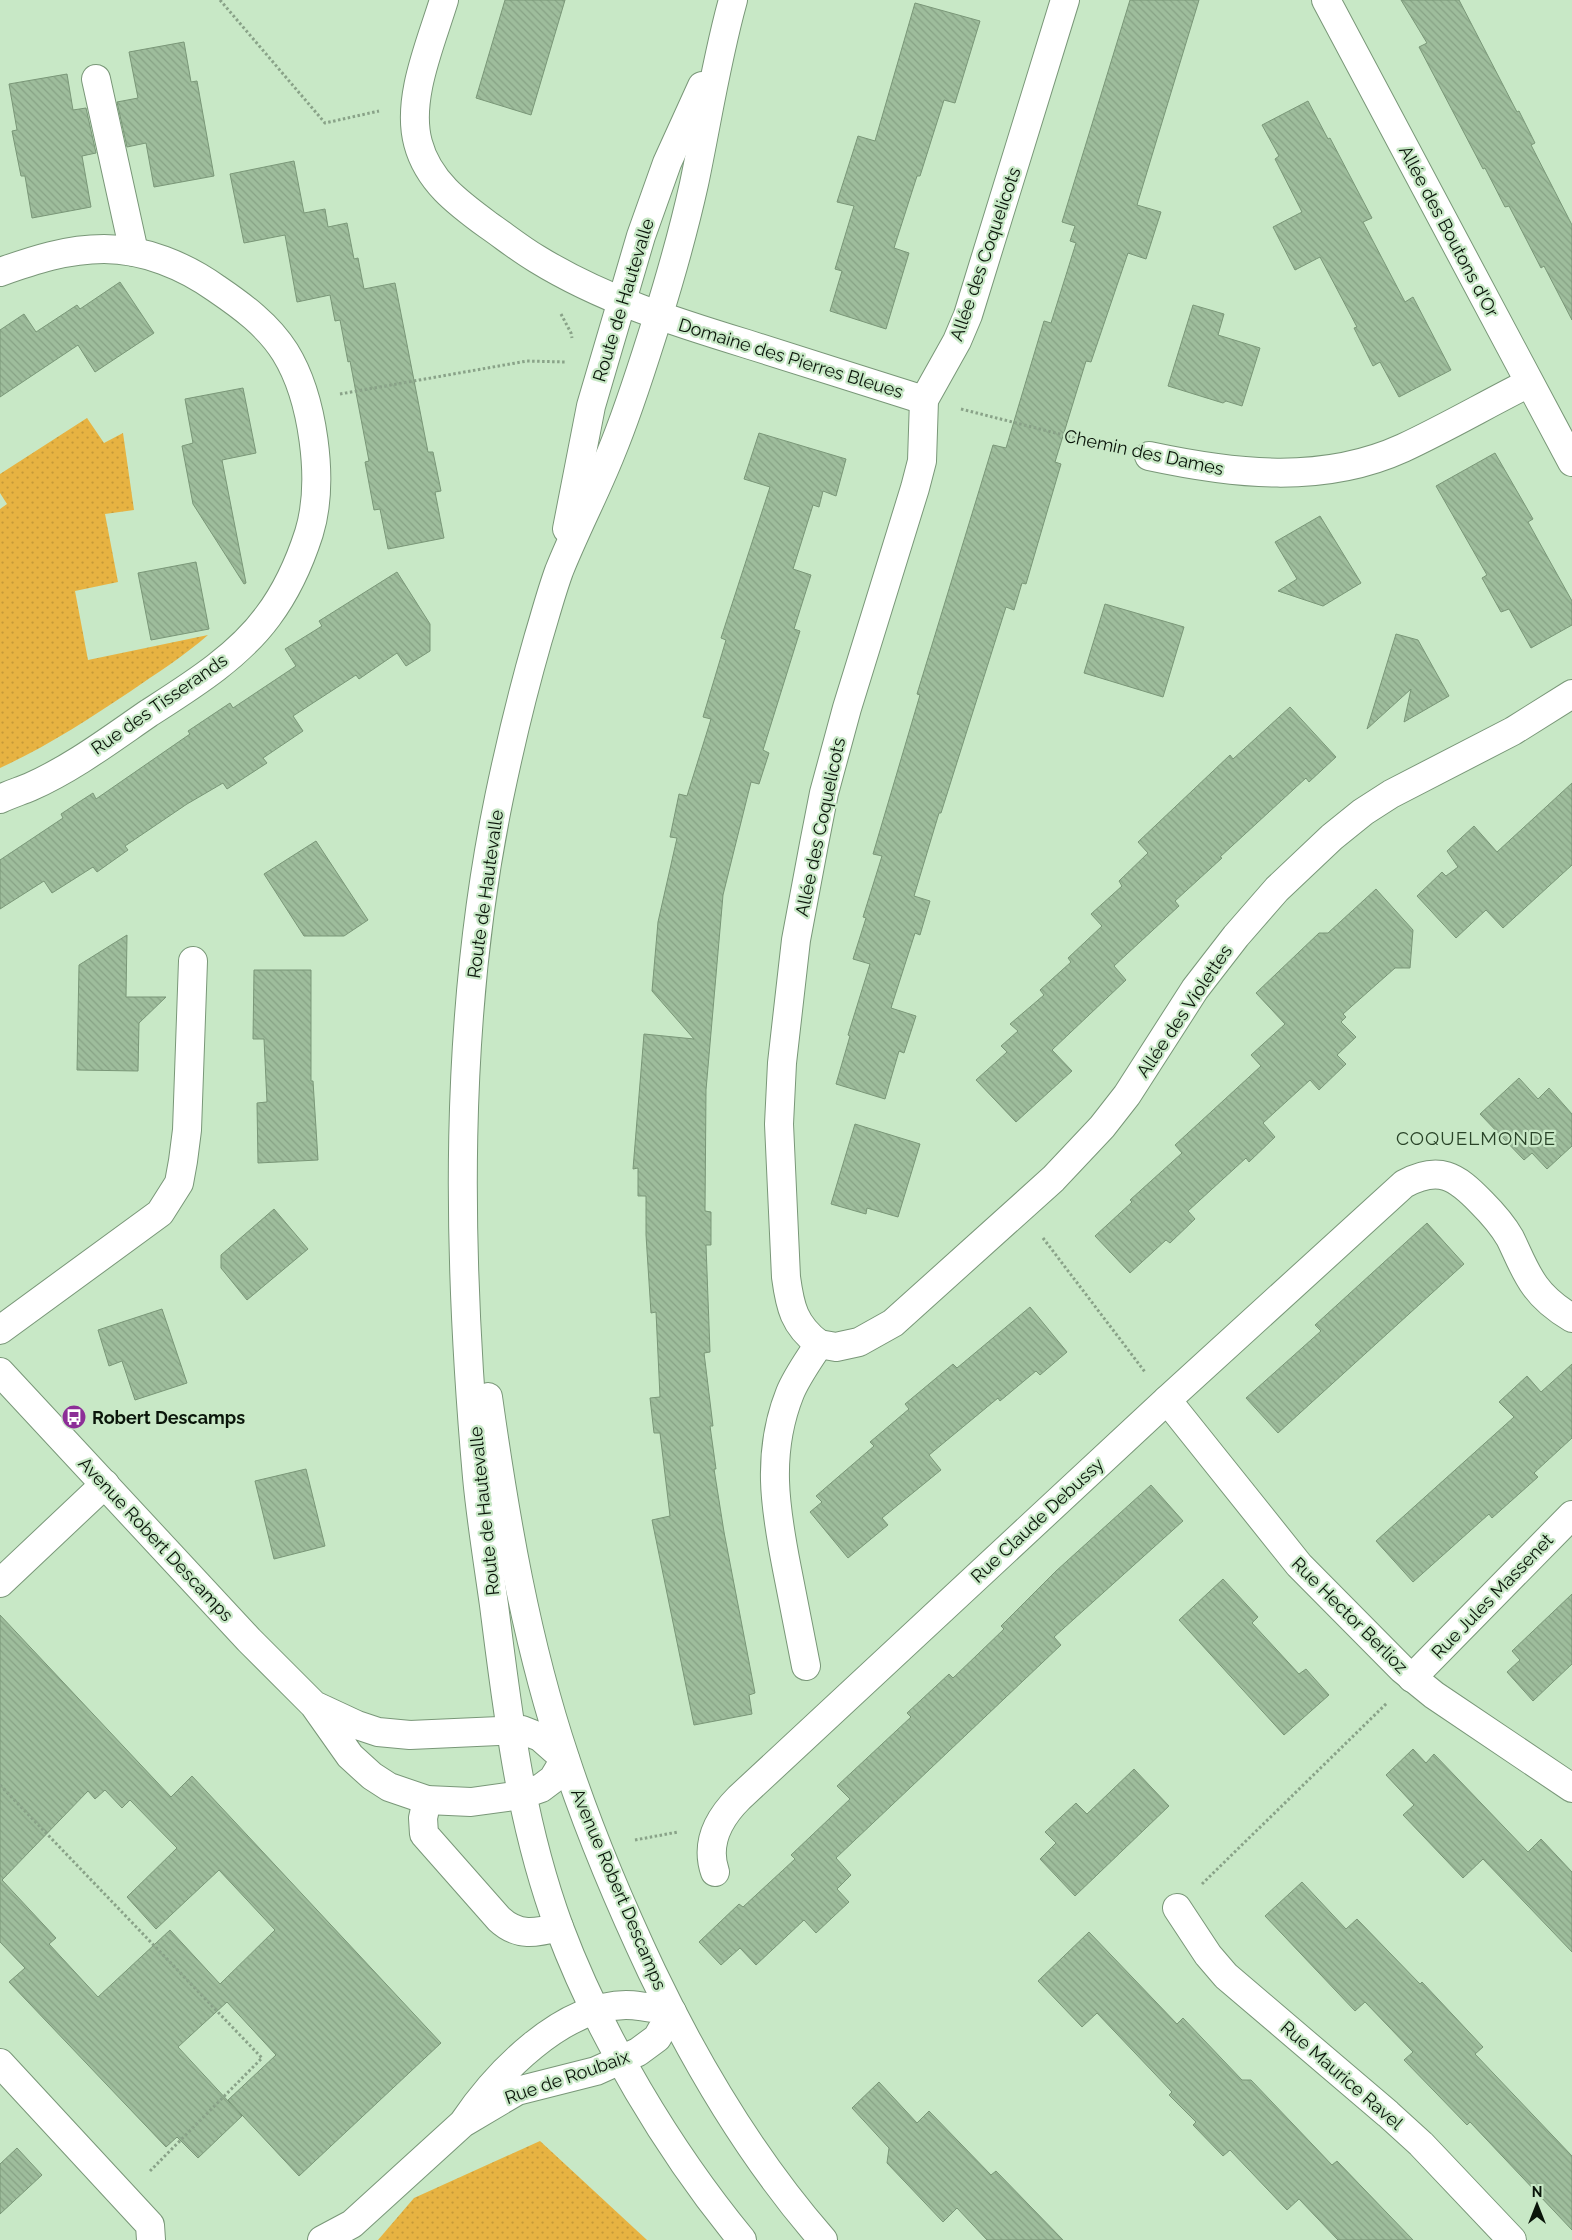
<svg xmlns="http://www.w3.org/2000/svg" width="1572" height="2240" viewBox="0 0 1572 2240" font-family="Raleway,sans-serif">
  <defs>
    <pattern id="grass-dots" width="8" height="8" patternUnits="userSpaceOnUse" patternTransform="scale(1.25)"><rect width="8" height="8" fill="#e7b342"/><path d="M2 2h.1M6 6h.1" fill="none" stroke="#c59939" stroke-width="1.8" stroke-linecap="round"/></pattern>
    <pattern id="building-back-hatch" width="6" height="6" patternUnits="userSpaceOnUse" patternTransform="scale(1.25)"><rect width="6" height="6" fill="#9ebd9c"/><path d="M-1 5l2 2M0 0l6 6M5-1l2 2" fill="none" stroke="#87a285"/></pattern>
  </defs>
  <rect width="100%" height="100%" fill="#c8e8c6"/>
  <!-- grass -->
  <g fill="url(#grass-dots)">
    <path d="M87,418L104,443L123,433L134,510L105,514L118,582L75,591L88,660L208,635C184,656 157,673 131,691C89,719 46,747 0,768V509L7,504L0,493V474Z"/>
    <path d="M540,2141L647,2240H378L414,2198Z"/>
  </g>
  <!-- building -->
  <g fill="url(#building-back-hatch)" stroke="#7a9778" fill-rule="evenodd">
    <path d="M505,0H565L531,115L476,98Z"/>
    <path d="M1130,0H1199L1137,205L1161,212L1146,259L1128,253L1091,362L1086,361L1055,462L1061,464L1026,584L1022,583L1014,610L1006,607L941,813H939L914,896L930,901L920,935L915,933L891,1008L916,1016L904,1053L899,1051L885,1099L836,1084L850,1036L848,1035L870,964L853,959L866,918L863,917L882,856L873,854L920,695L917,694L993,445L1006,448L1044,321L1051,323L1076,243L1070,241L1075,226L1062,222Z"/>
    <path d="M1401,0H1459L1517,112L1519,111L1535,143L1531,145L1572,225V320L1544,266L1541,268L1509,206L1505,207L1485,168L1483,169L1419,47L1427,43Z"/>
    <path d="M915,3L980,21L955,103L944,100L920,176H917L894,248L909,253L886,329L830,311L842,271L835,269L854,206L837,202L858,136L875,141Z"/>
    <path d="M184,42L191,82L197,81L214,176L154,187L146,143L127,147L117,102L138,98L129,52Z"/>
    <path d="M67,74L73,110L86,108L96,153L82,156L91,207L32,218L25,176H21L12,131L17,130L9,84Z"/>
    <path d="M1308,101L1328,139L1330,138L1372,218L1363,222L1405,302L1413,297L1451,370L1399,397L1380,362L1373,366L1354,328L1357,327L1320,257L1295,270L1273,227L1302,212L1275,159L1279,156L1262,125Z"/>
    <path d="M294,161L304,213L325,209L328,227L347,223L354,259L358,258L364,289L395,283L428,452H433L441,491L435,492L444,538L388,549L380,509L374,510L365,462L369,461L350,361L348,362L340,320L335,321L330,295L297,302L285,235L244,243L230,174Z"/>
    <path d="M120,282L154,333L95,372L78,345L0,397V330L24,314L36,332L77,305L80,309Z"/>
    <path d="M1193,305L1224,314L1218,335L1260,348L1242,406L1226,401L1223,403L1168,386Z"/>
    <path d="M243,388L256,453L222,460L246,583L244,584L193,504L182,446L193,443L185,399Z"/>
    <path d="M759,433L846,459L836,496L823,491L819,507L813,505L793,569L811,575L794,629L800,631L763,750L769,753L759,784L751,782L723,895L706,1090L705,1211L711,1212V1245H706L710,1352L704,1353L713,1426H710L716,1469H714L724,1532L755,1693L749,1695L752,1714L694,1725L652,1520L670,1516L660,1433H654L650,1398L660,1397L656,1312L651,1313L646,1235V1196H638V1168L633,1169L644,1034L694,1039L652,991L658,922L677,838L670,837L679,794L687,796L711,719L703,717L726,640L721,638L770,487L744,479Z"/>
    <path d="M1495,453L1533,519L1528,522L1572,601V625L1531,648L1509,609L1501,612L1482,578L1487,575L1436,486Z"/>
    <path d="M1320,516L1361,583L1323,606L1278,591L1297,579L1275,542Z"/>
    <path d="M196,562L209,629L151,640L138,573Z"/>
    <path d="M397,572L430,624V651L406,666L397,653L359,679L356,675L293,716L303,731L263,758L267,763L227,789L223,783L187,804L125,846L128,850L97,872L93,867L52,893L44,881L0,909V860L63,818L61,814L79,802L93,793L96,799L190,734L188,731L230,703L233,708L296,666L285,649L322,626L319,621Z"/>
    <path d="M1105,604L1184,627L1163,697L1084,673Z"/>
    <path d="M1396,634L1418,640L1449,696L1404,722L1411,689L1367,729Z"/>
    <path d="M1290,707L1336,757L1309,782L1306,778L1220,857L1222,858L1175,901L1179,906L1114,966L1126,980L1052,1050L1072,1071L1016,1122L976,1080L1007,1052L1001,1046L1018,1031L1010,1024L1044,995L1040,990L1071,962L1068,958L1102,926L1091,914L1122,886L1119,881L1148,853L1138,842L1230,755L1233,759Z"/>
    <path d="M1572,783V865L1503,928L1486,910L1456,938L1417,896L1442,872L1446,876L1458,867L1447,851L1474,826L1497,852Z"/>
    <path d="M316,841L368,920L344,936H304L264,874Z"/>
    <path d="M1376,889L1413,930L1410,968H1395L1343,1014L1346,1017L1341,1022L1356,1037L1337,1055L1346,1064L1319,1090L1310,1080L1263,1123L1275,1137L1249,1162L1246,1158L1188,1211L1195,1219L1170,1243L1166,1240L1130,1273L1095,1236L1132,1202L1130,1200L1182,1153L1175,1145L1261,1066L1251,1055L1285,1024L1256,993L1319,933H1328Z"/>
    <path d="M127,935L126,997H166L139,1023L138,1071L77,1070L79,965Z"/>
    <path d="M254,970H311V1081H313L318,1160L258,1163L257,1103L267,1102L264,1039H253Z"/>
    <path d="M1519,1078L1538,1099L1549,1088L1572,1114V1146L1547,1169L1532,1153L1524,1160L1480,1114Z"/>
    <path d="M855,1124L920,1144L898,1217L867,1208L866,1214L831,1204Z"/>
    <path d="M274,1209L308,1249L247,1300L221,1268V1255Z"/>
    <path d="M1427,1223L1464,1264L1278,1433L1246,1398L1321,1331L1315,1325Z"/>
    <path d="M1030,1307L1067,1352L1040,1375L1036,1371L1000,1401L998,1398L929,1455L941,1470L882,1518L888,1525L848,1558L810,1512L822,1502L816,1496L874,1446L870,1442L909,1409L905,1404L953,1364L957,1368Z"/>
    <path d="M162,1309L187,1383L135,1400L122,1361L109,1366L98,1330Z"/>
    <path d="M1572,1364V1438L1534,1473L1538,1477L1492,1518L1489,1514L1413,1582L1376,1541L1514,1417L1499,1402L1527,1376L1541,1392Z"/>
    <path d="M306,1469L325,1546L274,1559L255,1481Z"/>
    <path d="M1151,1485L1183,1521L1054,1637L1061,1645L836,1858L851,1875L837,1889L849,1902L816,1933L804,1920L756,1965L740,1948L721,1965L699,1942L739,1904L743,1907L795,1859L791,1855L850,1799L837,1786L911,1717L907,1713L949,1674L953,1678L1004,1629L1001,1626L1056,1571Z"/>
    <path d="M1223,1579L1258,1617L1252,1623L1299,1674L1306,1669L1329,1695L1284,1735L1179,1620Z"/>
    <path d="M1572,1594V1664L1533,1701L1507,1672L1520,1660L1512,1651Z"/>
    <path d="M0,1615L171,1797L192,1776L441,2043L299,2176L228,2100L276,2055L227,2002L178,2047L242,2116L198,2158L177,2137L166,2147L9,1982L25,1968L0,1942ZM105,1790L122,1808L130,1800L177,1848L127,1897L156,1929L219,1870L275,1930L220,1984L170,1930L98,1997L49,1944L56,1938L2,1880L88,1791L95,1799Z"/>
    <path d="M1413,1749L1426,1763L1434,1754L1528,1852L1541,1839L1572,1872V1952L1483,1859L1463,1878L1403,1815L1414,1805L1386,1775Z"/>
    <path d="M1134,1769L1169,1806L1075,1896L1040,1859L1056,1843L1045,1832L1076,1803L1087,1814Z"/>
    <path d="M1302,1882L1346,1929L1357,1919L1420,1984L1422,1982L1483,2047L1475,2054L1572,2156V2230L1470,2122L1467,2125L1404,2060L1413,2052L1365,2002L1355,2011L1265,1916Z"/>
    <path d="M1089,1932L1177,2024L1183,2018L1242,2080H1251L1332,2165L1337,2161L1413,2240H1338L1299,2199L1287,2210L1230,2150L1223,2156L1193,2125L1196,2122L1169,2095L1172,2092L1097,2013L1082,2027L1038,1981Z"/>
    <path d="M879,2082L917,2123L929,2111L991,2175L996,2171L1063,2240H987L957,2208L943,2222L887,2163L889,2148L852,2108Z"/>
    <path d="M17,2148L42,2175L0,2214V2164Z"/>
  </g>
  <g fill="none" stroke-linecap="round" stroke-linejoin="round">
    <defs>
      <g id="minor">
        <path d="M444,0C431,43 406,99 418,143C428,181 458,203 488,225C504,236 520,249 537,259C602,299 675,322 747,344C806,363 865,381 924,400"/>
        <path d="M1326,0L1572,462"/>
        <path d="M96,79L134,252"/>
        <path d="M0,272C34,260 67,249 104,249C144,249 185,266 217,289C242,306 268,325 285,352C313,397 325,481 309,533C300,561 286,592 268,616C238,657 191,686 149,713C111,739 73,768 30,787C21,791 10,794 0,799"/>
        <path d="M1149,456C1233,474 1322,485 1403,448C1446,428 1487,404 1529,383"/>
        <path d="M0,1330L160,1213L179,1183L183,1161L187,1130L193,961"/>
        <path d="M819,1344L836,1347L859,1342L893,1323L1053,1179L1102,1127L1127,1095L1195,989L1236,936L1277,889L1332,837L1363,812L1391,794L1513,731L1572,694"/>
        <path d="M1167,1400L1299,1565L1402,1669L1434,1695L1572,1788"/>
        <path d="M0,1583L105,1484"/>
        <path d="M806,1666C800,1634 793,1601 787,1569C775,1508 766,1453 790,1393C797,1376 809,1360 819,1344C794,1325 790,1307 786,1277L779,1124L782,1063L796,940L814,844L824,793L847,708L915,488L922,461L924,400L957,341L968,315L1065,0"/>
        <path d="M1412,1678L1572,1515"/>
        <path d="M427,1800L423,1818L424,1834L499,1919C518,1937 536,1933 559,1927"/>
        <path d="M715,1872C705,1843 719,1818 739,1798L1167,1400L1404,1184C1439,1165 1456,1176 1481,1202C1492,1213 1502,1224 1510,1238C1518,1254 1524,1271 1535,1286C1545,1300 1557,1309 1572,1318"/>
        <path d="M1177,1908L1208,1955L1226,1976L1388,2114L1421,2144L1512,2240"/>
        <path d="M0,2063L150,2225L151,2240"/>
        <path d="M322,2240L352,2224L463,2123L517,2091L596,2071L638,2052L657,2038L672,2012C657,2009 641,2005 626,2005C561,2006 497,2073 463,2123"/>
      </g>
      <path id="tertiary" d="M0,1372L249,1640L314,1705L350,1756L372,1776L389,1787L427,1800L471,1802L521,1795L541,1788L553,1779L565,1759L540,1737L522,1730L410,1735L378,1732L357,1725L314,1705"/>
      <g id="secondary">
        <path d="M733,0C716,61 707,122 694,184C684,229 671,275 657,320C643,364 629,410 611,453C595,493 575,531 559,571C551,593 545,616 538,639C523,691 510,745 499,798C453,1021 457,1252 477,1477C481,1520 488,1562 494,1605C508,1715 520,1821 559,1927C600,2036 668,2150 742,2240"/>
        <path d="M567,529L591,406L641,236L667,163L702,86"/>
        <path d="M488,1397C505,1518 526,1642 565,1758C589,1831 619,1902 652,1972C698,2068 753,2160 823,2240"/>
      </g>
    </defs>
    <!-- minor casing -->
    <use href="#minor" stroke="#799778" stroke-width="30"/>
    <!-- tertiary casing -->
    <use href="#tertiary" stroke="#799778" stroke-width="30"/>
    <!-- secondary casing -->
    <use href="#secondary" stroke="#799778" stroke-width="30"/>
    <!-- path -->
    <g stroke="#89a288" stroke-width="3" stroke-dasharray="2.5 2.5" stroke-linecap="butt">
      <path d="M220,0L325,123L379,111"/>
      <path d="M561,314L571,333L572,338"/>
      <path d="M340,394L527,361L566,362"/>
      <path d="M961,409L1115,448"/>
      <path d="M1043,1238L1145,1372"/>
      <path d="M0,1785L262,2058L150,2171"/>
      <path d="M635,1840L678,1832"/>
      <path d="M1202,1884L1387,1703"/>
    </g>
    <!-- minor -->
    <use href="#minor" stroke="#fff" stroke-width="28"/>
    <!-- tertiary -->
    <use href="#tertiary" stroke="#fff" stroke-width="28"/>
    <!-- secondary -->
    <use href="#secondary" stroke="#fff" stroke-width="28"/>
  </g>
  <!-- icons -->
  <defs>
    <symbol id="bus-disc" viewBox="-11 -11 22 22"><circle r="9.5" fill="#8c2e97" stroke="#c8e8c6"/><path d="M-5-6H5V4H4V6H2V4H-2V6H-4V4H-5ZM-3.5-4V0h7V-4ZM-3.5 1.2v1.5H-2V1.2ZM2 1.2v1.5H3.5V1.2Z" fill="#fff"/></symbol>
  </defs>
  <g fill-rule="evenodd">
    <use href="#bus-disc" x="60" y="1403" width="28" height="28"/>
  </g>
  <g text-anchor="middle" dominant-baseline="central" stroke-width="4.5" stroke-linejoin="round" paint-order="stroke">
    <!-- street labels -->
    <g font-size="18" fill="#0a150a" stroke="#c8e8c6">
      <text transform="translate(1449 231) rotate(62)">Allée des Boutons d'Or</text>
      <text transform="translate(985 254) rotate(-71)">Allée des Coquelicots</text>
      <text transform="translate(623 300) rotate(-73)">Route de Hautevalle</text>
      <text transform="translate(791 358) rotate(17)">Domaine des Pierres Bleues</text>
      <text transform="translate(1144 452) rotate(12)">Chemin des Dames</text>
      <text transform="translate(159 704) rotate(-35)">Rue des Tisserands</text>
      <text transform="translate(820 827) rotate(-78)">Allée des Coquelicots</text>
      <text transform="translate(485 894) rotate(-82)">Route de Hautevalle</text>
      <text transform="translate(1184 1011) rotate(-56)">Allée des Violettes</text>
      <text transform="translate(484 1511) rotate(-96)">Route de Hautevalle</text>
      <text transform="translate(1037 1520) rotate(-43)">Rue Claude Debussy</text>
      <text transform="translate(156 1539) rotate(47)">Avenue Robert Descamps</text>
      <text transform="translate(1492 1596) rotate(-46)">Rue Jules Massenet</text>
      <text transform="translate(1350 1615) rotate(45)">Rue Hector Berlioz</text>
      <text transform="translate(619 1889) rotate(67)">Avenue Robert Descamps</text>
      <text transform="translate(1342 2075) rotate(41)">Rue Maurice Ravel</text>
      <text transform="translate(567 2077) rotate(-19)">Rue de Roubaix</text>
    </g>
    <!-- poi labels -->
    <g font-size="18" font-weight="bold" fill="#0a150a" stroke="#c8e8c6" text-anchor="start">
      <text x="92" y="1417">Robert Descamps</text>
    </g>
    <!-- neighbourhood labels -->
    <g font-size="19" letter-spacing="1" fill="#294328" stroke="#c8e8c6">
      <text x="1476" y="1138">COQUELMONDE</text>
    </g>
  </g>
  <!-- north arrow -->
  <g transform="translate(1537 2205)" stroke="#c8e8c6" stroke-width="4" paint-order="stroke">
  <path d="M0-4L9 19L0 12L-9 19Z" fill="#0a150a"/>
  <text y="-8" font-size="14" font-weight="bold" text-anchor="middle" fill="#0a150a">N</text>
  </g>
</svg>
